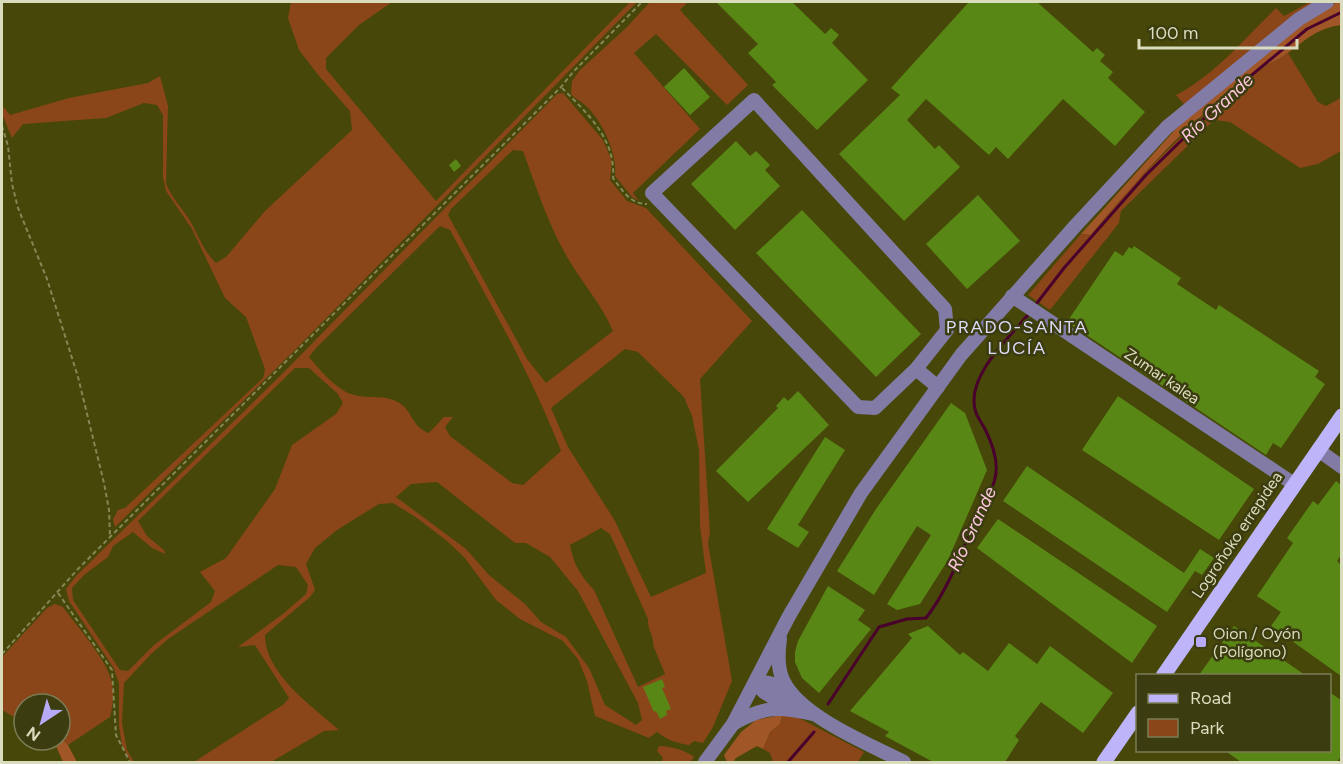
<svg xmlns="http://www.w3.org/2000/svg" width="1343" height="764" viewBox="0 0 1343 764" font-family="Figtree,sans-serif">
  <rect width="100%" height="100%" fill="#464708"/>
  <!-- green -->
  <g fill="#8a4618" fill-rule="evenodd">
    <path d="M291,2H392L359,25L326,58V69L436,201L630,2H637L297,348L115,527L113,519L118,510L125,508L263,378L265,369L246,317L225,298L192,229L166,191L163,177V115L157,105L144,103L106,118L23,124L12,138L2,114V105L10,115L69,98L148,83L160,76L168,106L166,183C171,197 181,207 189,219C198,234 203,251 216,263L226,257L265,211L352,130L350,111L319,76L299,50L288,18Z"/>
    <path d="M650,2H688L680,10L748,85L727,105L656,34L634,53L700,129L633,193L639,201L632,197L615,176C618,155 602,120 586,106C581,101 575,99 571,94L572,81L580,70L626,28Z"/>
    <path d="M1310,2H1319L1184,104L1176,95C1216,74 1244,39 1276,8L1284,16Z"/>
    <path d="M1288,53L1318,102L1326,106L1341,98V151L1318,164L1300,168L1230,122L1214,120L1121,211L1119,223L1050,310L1028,295L1081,234L1091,235L1134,183L1198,120L1255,72Z"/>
    <path d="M563,93L603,140L612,161L610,180L627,201L646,208L752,321L700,379L710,532L708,543L732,681L713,727L703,743L694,741L689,745C676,743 667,740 657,732L649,738L595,716L587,681L578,659L563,641L520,619L496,600L464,557L447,541L417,518L393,503L379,504L337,530L315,548L306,564L315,590L310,597L265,635C265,674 312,706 339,730L324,731L271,762H194L284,704L289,698L255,645L238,647L284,613L306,594L308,585L296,567L278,565L168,639L150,655L124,683L122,723L127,750L134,762H131L122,745L119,726V683L113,667L69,601L66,589L76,576L285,371L557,94ZM513,150L523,151C536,186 547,222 566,255C581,282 600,301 613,331L546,383L527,359L448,215L451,209ZM440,226L450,230C490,303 531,374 561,451L523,485L512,483L450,436L445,427L453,417H444L429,433C412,427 413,413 401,404C386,393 367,400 351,394C336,389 319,369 309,357L316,348ZM625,349L638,352L684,397L692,416L699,450L700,526L706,573L651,597L615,521L568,447L551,408ZM295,368H309L338,394L343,403L336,414L292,445L275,489L226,558L200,572L215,591L211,602L154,645L128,671L120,670L73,600L72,588L84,575L108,557L113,546L133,532L152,548L165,554L164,550L147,536L138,521ZM437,482L515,543H526L550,557L578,591L638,703L642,720L636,725L605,705L589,668L566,637L541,622L525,604L489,575L466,549L396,497L411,484ZM601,528L610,534L648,619C647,629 654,636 653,645L665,674L638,687L594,590C581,577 573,563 570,545Z"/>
    <path d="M55,604L63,607C77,626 105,658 111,679C115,692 113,705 110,717L68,745L60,737V704H24V723L2,710V657L47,608Z"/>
    <path d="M782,715L799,718L864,752L858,762H773L770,753L763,749L770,732L780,724Z"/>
    <path d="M659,746C671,746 685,750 694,757L690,762H661L663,758L657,751Z"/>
  </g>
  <!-- forest -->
  <g fill="#a05626">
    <path d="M1338,2H1341V25C1318,28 1307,39 1289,52C1278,60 1265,65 1254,73C1192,118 1139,176 1091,235L1081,234L1191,112L1319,11Z"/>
    <path d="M782,715L780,724L770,732L763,749L757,746L736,758L733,762H727L724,755L741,732L756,720Z"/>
    <path d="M60,737L68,745L77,762H63L56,746L51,740H60Z"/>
  </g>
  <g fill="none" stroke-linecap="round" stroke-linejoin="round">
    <!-- stream -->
    <g stroke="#4a002d" stroke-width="3">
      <path d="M1037,303L1064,268L1146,175L1229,94L1307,29L1342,12"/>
      <path d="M828,704L879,627L907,619L926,618C953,583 964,542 983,503C987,495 994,487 995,478C999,463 992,443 985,429C982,423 976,416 975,409C967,376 1008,339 1027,316"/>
      <path d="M788,762L814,732"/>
    </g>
  </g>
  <!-- building -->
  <g fill="#598716">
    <path d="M716,2H792L825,34L831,28L839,35L832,43L868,80L817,130L772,85L776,82L748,53L758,44Z"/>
    <path d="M969,2H1037L1093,52L1097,48L1105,55L1100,61L1113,72L1108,78L1145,112L1115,146L1063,99L1008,159L996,147L989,155L926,99L907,120L935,149L939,145L960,167L904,221L839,154L900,95L891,88Z"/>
    <path d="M684,68L710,97L690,115L664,87Z"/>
    <path d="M736,141L750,156L756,151L770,165L765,170L780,186L735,230L691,184Z"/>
    <path d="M456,159L461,166L454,172L449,165Z"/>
    <path d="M978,195L1020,241L967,289L926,244Z"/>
    <path d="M802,210L921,334L876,377L756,253Z"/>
    <path d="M1134,246L1181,278L1177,284L1216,310L1219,305L1319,371L1315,377L1325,384L1281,448L1273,443L1266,455L1067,322L1115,251L1123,256L1129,247L1132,249Z"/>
    <path d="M798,391L829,425L748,502L716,471L778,408L776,406L784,397L788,401Z"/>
    <path d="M1118,396L1254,489L1219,540L1082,450Z"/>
    <path d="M951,403L965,413L987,470L948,560L920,604L897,610L887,604L931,535L917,526L874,595L837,571L876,509Z"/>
    <path d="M825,437L845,450L798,525L809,532L798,548L767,529Z"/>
    <path d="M1027,466L1184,573L1200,549L1214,558L1202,575L1195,571L1167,612L1003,501Z"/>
    <path d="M1336,481L1341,485V555L1337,561L1341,565V676L1271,626L1281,612L1257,596L1293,543L1287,538L1313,501L1318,505Z"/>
    <path d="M998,519L1157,626L1132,663L977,548Z"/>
    <path d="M828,586L865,610L858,620L871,629L819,693L802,678L795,662V652L798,641Z"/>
    <path d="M928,626L960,655L963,652L988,671L1009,643L1037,664L1050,646L1113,693L1083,733L1041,702L1015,736L1019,740L1005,762H933L885,736L889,732L850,711L912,638L908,634Z"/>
    <path d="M1234,626L1305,675H1199Z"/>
    <path d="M662,679L665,687L662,688L671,709L666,711L667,715L660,719L656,711L654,712L643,687Z"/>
    <path d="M1329,692L1341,700V756L1337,762H1241L1224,750H1329Z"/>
  </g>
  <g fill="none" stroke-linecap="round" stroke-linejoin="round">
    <!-- path -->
    <g stroke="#858756" stroke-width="2" stroke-dasharray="4.5 3" stroke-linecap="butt">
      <path d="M562,88C587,113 616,139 613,178C622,190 630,204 647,204"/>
      <path d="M2,126L8,146L12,184L18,208L47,279L78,377L104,483L109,510L110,536"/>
      <path d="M58,593L112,670L116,735L130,762"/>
      <path d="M2,654L77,570L561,87L573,72L642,2"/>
    </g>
    <!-- minor -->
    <g stroke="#817ba6" stroke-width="14">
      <path d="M1012,296L1294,484"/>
      <path d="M916,369L947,330L945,309L754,100L652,193L858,407L875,408L916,369L938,387"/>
      <path d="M1318,450L1342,467"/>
      <path d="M780,639C778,653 777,667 783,680C799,716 869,744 904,762"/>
      <path d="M755,683C769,680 777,685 788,693"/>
      <path d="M755,683L764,692L789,708"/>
      <path d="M733,724C764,706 779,706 813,714"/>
      <path d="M705,762L733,724L789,616L861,493L961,355L1076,225L1167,127L1299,19L1327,2"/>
    </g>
    <!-- major -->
    <g stroke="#bdb4fa" stroke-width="15">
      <path d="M1163,676L1342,416"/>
      <path d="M1104,762L1138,713"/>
    </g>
  </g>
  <!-- markers -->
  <rect fill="#b7abf8" stroke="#3b3c0f" stroke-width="2" x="1195" y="636" width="12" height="12" rx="3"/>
  <g text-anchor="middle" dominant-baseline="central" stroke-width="5" stroke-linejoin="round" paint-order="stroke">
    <!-- street labels -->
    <g font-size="16" fill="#dadcbe" stroke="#3b3c0f">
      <text transform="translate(1162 376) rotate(34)">Zumar kalea</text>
      <text transform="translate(1237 535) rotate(-56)">Logroñoko errepidea</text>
    </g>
    <!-- poi labels -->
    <g font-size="16" fill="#dadcbe" stroke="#3b3c0f" text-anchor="start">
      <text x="1213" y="633">Oion / Oyón<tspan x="1213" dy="18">(Polígono)</tspan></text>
    </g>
    <!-- water labels -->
    <g font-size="18" font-style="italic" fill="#ffc8e0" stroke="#3b3c0f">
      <text transform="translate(1217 108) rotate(-43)">Río Grande</text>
      <text transform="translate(972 529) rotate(-65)">Río Grande</text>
    </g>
    <!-- neighbourhood labels -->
    <g font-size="18" letter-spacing="1.5" fill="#dedbf8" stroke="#3b3c0f">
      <text x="1017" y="327">PRADO-SANTA<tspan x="1017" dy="21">LUCÍA</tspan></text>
    </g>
  </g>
  <!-- border -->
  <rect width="1343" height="764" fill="none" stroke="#dadcbe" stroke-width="6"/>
  <!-- legend -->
  <rect x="1136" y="674" width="195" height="78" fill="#3b3c0f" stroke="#7b7c55" stroke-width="1.5"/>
  <rect x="1148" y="694" width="30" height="9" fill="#bdb4fa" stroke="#7b7c55" stroke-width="1.5"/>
  <text x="1190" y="704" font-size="18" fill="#dadcbe">Road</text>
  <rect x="1148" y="719" width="30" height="18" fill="#8a4618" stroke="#7b7c55" stroke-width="1.5"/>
  <text x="1190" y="734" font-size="18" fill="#dadcbe">Park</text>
  <!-- north arrow -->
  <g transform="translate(42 722) rotate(216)"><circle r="28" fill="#3b3c0f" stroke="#7b7c55" stroke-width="1.5"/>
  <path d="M0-4.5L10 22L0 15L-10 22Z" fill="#b7abf8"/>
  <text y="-9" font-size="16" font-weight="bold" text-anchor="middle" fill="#dadcbe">N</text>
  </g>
  <!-- scale -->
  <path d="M1139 39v9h158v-9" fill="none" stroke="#dadcbe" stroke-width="3"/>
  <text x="1148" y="39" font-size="18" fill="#dadcbe" stroke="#3b3c0f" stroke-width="4.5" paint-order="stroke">100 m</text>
</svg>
